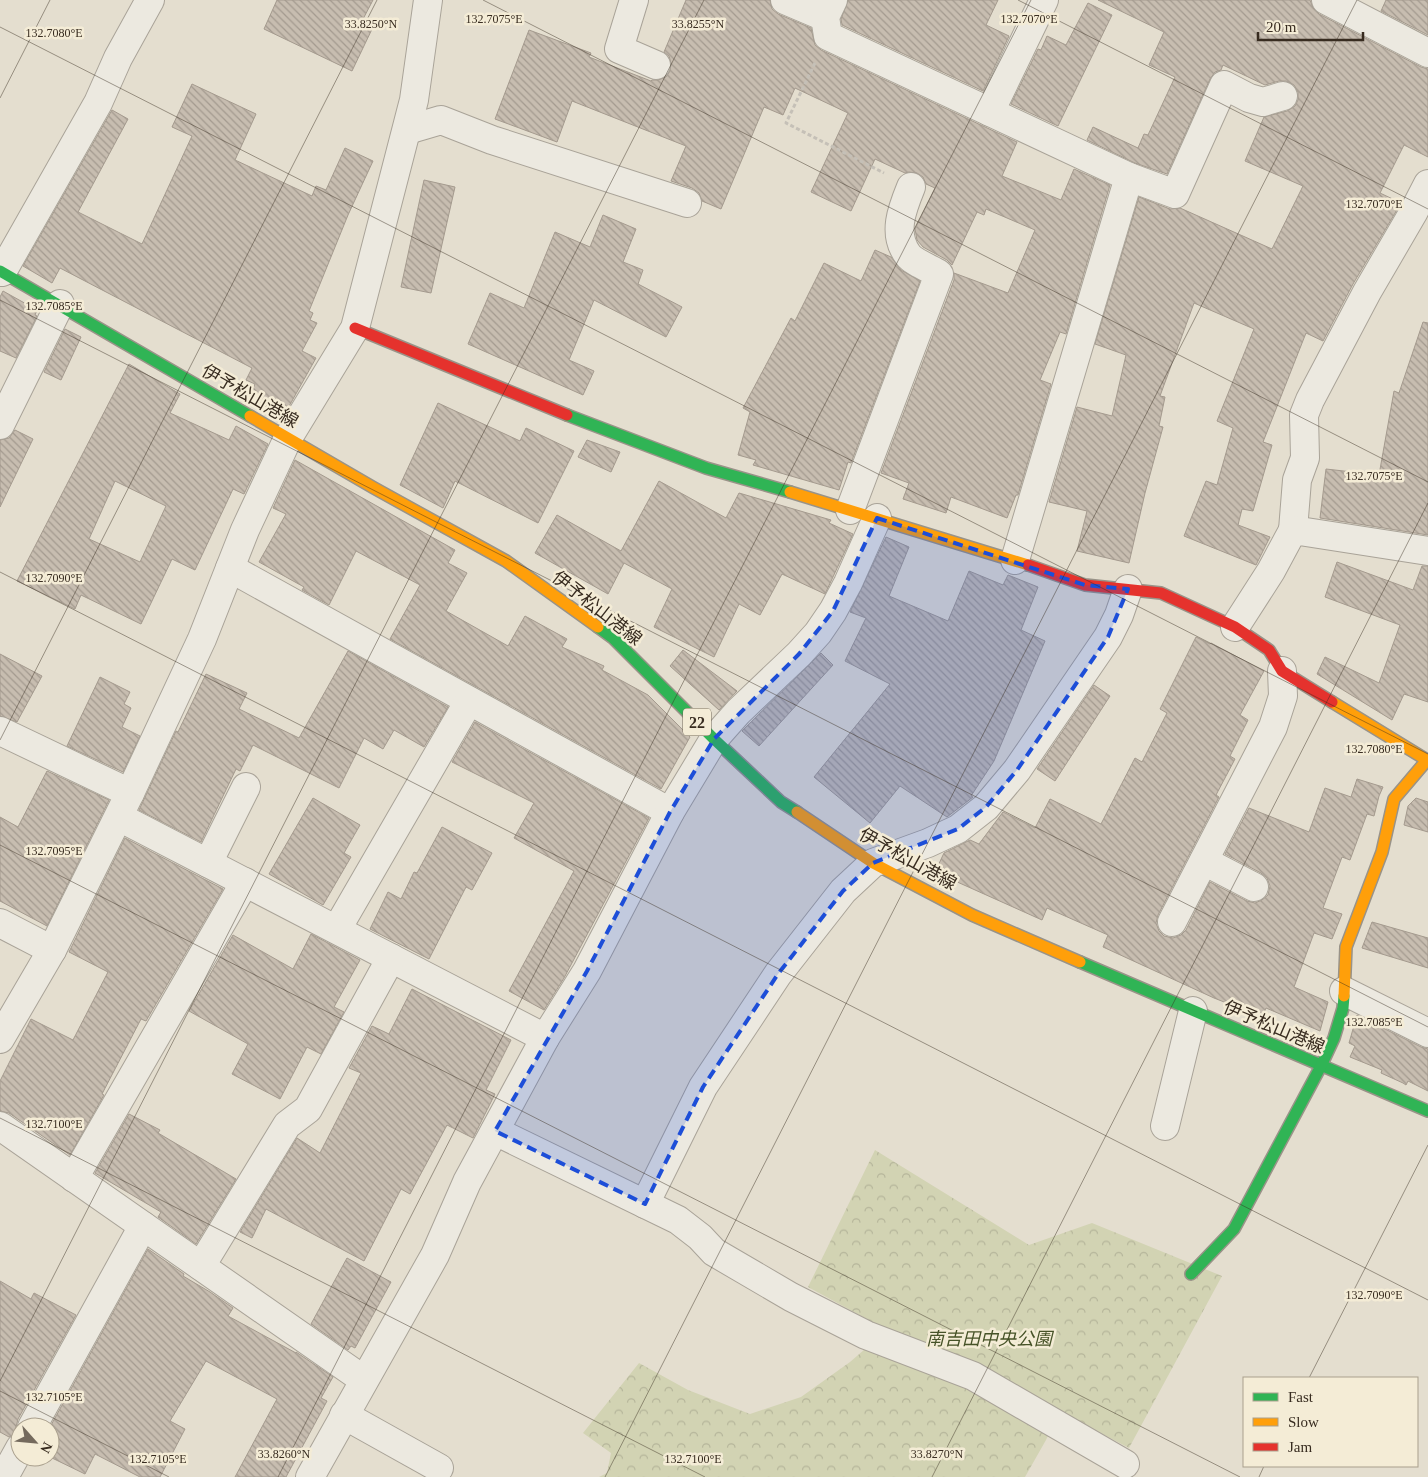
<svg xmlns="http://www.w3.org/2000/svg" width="1428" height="1477" viewBox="0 0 1428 1477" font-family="'Times New Roman','Noto Sans JP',serif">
  <defs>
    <pattern id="forest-crowns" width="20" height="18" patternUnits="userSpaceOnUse" patternTransform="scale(1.25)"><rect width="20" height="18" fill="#d2d3b3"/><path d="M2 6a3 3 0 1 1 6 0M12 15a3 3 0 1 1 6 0" fill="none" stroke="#b5b59a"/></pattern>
    <pattern id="building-back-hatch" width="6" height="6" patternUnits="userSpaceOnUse" patternTransform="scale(1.25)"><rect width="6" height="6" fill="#c7bdb0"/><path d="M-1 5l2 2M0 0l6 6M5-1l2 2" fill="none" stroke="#a39a8f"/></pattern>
  </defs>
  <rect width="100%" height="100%" fill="#e4decf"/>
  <!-- forest -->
  <path fill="url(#forest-crowns)" d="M875,1150L1029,1245L1092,1223L1222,1276L1129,1448L1059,1411L1046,1440L1025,1477H599L607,1473L611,1453L583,1433L639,1363L688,1390L750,1414L801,1397L850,1362L887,1330L808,1287Z"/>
  <!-- building -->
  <g fill="url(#building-back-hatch)" stroke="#a49a8e" fill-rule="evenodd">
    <path d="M277,0H373L362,21L373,27L352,71L264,29Z"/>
    <path d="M686,0H770L772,9L778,14L811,28L815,45L821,50L1017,142L1002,176L1061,200L1074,169L1110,185L1066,334L1060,332L1040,380L1051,384L1018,495H1016L1007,518L951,497L946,513L903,499L909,483L881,473L954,280V273L1008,293L1035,230L986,209L984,215L977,212L952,265L947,260L923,247L917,240L915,229L935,188L926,184L923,177L917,173L909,172L905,173L875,159L851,211L811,192L848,113L795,88L783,115L764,107L721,209L702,201L699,193L692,188L671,181L686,146L572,101L557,142L495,119L529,30L591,53L589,57L651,81L652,80H658L666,77L670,71L671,63L669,56L664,52Z"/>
    <path d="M848,0H998L986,25L1009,36L983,91L842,25L841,19Z"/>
    <path d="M1098,0H1310L1313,8L1319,14L1421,67L1428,69V157L1404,145L1380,193L1401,203L1353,284L1323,341L1306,333L1263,442L1272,445L1253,511L1242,509L1238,525L1270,537L1256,565L1184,536L1206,481L1217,485L1233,428L1217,421L1254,329L1194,303L1160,396L1165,397L1159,426L1163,427L1145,493L1129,563L1077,551L1087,511L1049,502L1077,407L1112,416L1126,355L1095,344L1139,197L1170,209L1180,208L1272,249L1303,186L1245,161L1264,117L1287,111L1295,106L1298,100V92L1294,85L1286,81H1279L1265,85L1223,65L1221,70L1215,72L1210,79L1167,174L1135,163L1087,140L1093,127L1138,148L1144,134L1148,135L1175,77L1149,65L1164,32Z"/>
    <path d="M1386,0H1428V35L1381,11Z"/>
    <path d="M1088,3L1112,15L1058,126L1011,104L1038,49L1041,50L1047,36L1066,45Z"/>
    <path d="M192,84L256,114L235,160L312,196L316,186L326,190L345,148L373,161L348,215L309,311L313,313L310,320L317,323L302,351L316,358L283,417L249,397L255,384L246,380L252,368L60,268L52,283L23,266L112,110L128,119L78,212L142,244L192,136L172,127Z"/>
    <path d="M424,180L455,187L431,293L401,287Z"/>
    <path d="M603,215L636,229L623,262L643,270L638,284L682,307L666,337L594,300L569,360L594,371L583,395L468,344L490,293L524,308L555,232L590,247Z"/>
    <path d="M875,250L891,257L901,270L920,281L851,463L848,462L839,490L753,465L756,460L738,455L750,412L743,408L791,318L795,321L824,263L861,281Z"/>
    <path d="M3,291L37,310L35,315L37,316L16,358L0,351V297Z"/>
    <path d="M1423,322L1428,323V535L1320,518L1326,469L1379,475L1394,391L1399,393Z"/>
    <path d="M65,329L81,337L61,380L44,372Z"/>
    <path d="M129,364L180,394L170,413L229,440L236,426L268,444L244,494L233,489L195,570L172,559L141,624L81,595L75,609L17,581ZM115,481L166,506L140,562L89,539Z"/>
    <path d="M438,403L520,441L526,428L574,451L538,523L455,481L443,508L400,485Z"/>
    <path d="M15,430L33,439L0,507V440L9,438Z"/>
    <path d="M587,440L620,452L611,472L578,457Z"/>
    <path d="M295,460L455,550L448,563L467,573L446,611L508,646L525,616L567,639L562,647L604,666L602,670L648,695L690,737L661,789L390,639L420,585L356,551L329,605L302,590L304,587L259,562L286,514L273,508Z"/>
    <path d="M659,481L726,518L739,493L831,520L829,523L853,534L825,594L782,574L760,615L739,604L714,657L654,627L672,589L624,563L608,594L535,553L557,515L621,551Z"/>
    <path d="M886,537L909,547L889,596L948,621L969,571L1003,585L1008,575L1038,587L1021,630L1045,641L994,761L971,796L973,797L947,817L900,786L870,823L814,777L890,684L845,661L866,618L850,612Z"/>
    <path d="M1337,562L1413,590L1422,566H1428V702L1404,694L1392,720L1317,674L1325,657L1379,683L1400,625L1325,597Z"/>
    <path d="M1196,637L1210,644L1211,643L1264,671L1240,715L1248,720L1230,756L1235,759L1216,795L1219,797L1158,915L1156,923L1159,931L1164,936L1173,938L1181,935L1186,930L1210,882L1247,901L1255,903L1262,900L1268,895L1270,886L1267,878L1261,873L1225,854L1249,808L1309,832L1325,788L1351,797L1357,779L1383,787L1379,796L1374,816L1367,814L1350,860L1342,857L1323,908L1342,914L1332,939L1314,933L1294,987L1328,1002L1320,1031L1266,1008L1262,1017L1214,998L1103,947L1108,935L1047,908L1042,920L935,872L944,853L970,840L979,844L1003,812L1035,828L1050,799L1101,824L1135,758L1142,762L1167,713L1160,709Z"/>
    <path d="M683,650L737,691L719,710L670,666Z"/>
    <path d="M348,651L448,707L424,747L394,730L383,749L364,738L339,788L253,745L240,771L236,769L201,842L139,810L176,731L178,732L206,674L247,693L239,709L299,738Z"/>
    <path d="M821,653L833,665L759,746L742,731Z"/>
    <path d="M0,654L42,676L17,722L0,716Z"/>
    <path d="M100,677L130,692L124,704L131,708L122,727L140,736L123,772L67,746Z"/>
    <path d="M1094,685L1110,696L1055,781L1037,769Z"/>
    <path d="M475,722L649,818L564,978L544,1010L509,991L574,871L514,838L534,803L452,762Z"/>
    <path d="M47,771L109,800L47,926L0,901V817L18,827Z"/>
    <path d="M313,798L360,825L344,853L351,857L323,905L269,874Z"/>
    <path d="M1416,798L1428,802V832L1404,825L1408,806Z"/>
    <path d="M442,827L492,853L472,890L466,887L429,959L370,929L388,892L401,899L414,872L417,873Z"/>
    <path d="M125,838L223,889L146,1021L141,1019L102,1094L104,1095L70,1155L9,1113L0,1111V1081L31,1019L73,1040L108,972L69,952Z"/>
    <path d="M1372,922L1428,938V968L1362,948Z"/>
    <path d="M311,934L360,960L334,1007L344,1012L321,1054L307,1047L280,1099L232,1074L248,1044L189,1011L233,935L293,969Z"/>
    <path d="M412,989L511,1040L486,1090L495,1094L473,1138L447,1125L410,1194L401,1189L364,1261L266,1209L252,1238L240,1232L297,1138L320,1153L361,1073L349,1068L372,1026L389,1034Z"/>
    <path d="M1357,1015L1421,1047L1428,1049V1091L1408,1081L1406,1085L1403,1083L1381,1073L1382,1070L1350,1057L1355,1046L1349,1043Z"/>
    <path d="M129,1114L160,1130L158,1133L236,1179L196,1244L158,1217L161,1212L95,1173Z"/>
    <path d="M148,1249L184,1274L183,1276L210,1292L233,1308L228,1316L296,1353V1352L333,1377L321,1398L327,1401L286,1477H235L277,1399L206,1361L170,1421L185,1429L160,1477H140L95,1454L85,1474L50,1457V1427Z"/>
    <path d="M347,1258L391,1282L355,1348L351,1346L348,1350L311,1324Z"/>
    <path d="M0,1281L31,1299L34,1293L76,1315L18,1419L16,1427L18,1433L9,1437L0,1432Z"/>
  </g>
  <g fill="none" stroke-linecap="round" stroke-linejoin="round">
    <defs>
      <g id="street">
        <path d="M634,0L619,49L656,65"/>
        <path d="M785,0L825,17"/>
        <path d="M833,0L825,17L828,36L1129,177L1015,560"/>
        <path d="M1326,0L1428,53"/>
        <path d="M990,112L1044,0"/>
        <path d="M407,130L441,120L492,140L687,203"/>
        <path d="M1129,177L1175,194L1224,85L1249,98L1263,102L1283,96"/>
        <path d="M2,272L98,103L118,58L150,0"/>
        <path d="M0,425L60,304"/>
        <path d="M850,510L939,274C931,269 913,262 908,255C892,234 902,209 911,187"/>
        <path d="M1293,530L1297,480L1305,458L1304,415L1310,400L1367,292L1413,213L1428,184"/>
        <path d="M230,568L670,812"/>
        <path d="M1235,627L1271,571L1293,530L1428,551"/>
        <path d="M0,731L130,793"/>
        <path d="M119,817L545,1038"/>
        <path d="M1204,861L1254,887"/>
        <path d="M208,863L246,787"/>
        <path d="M1172,922L1273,727L1283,696L1282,671"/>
        <path d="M0,923L52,950"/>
        <path d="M337,929L469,701"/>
        <path d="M1344,991L1428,1033"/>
        <path d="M0,1039L52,950L130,793L202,639L245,530L288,438L355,328L414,100L428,0"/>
        <path d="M0,1126L364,1380"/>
        <path d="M1165,1126L1193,1011"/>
        <path d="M495,1131L678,1220L700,1237L714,1252L791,1297L866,1335L973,1376L1125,1464"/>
        <path d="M74,1178L245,882"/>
        <path d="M645,1204L703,1087L778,974L843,891L873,863L928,843L958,829L986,807L1017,770L1108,637L1119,615L1128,589"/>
        <path d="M201,1266L287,1125L308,1109L391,958"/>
        <path d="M344,1415L439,1468"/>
        <path d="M32,1427L143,1226"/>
        <path d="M4,1477L20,1448"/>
        <path d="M310,1477L435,1255L467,1182L545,1038L587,971L670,812L714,739L738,712L799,654L818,633L833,611L848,583L877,518"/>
      </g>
      <g id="fast">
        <path d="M0,271L250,416"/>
        <path d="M567,415L706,468L790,492"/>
        <path d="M598,627L613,638L714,739L781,802L797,812"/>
        <path d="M1080,962L1428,1111"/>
        <path d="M1191,1274L1234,1229L1321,1066L1334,1038L1343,1008L1344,996"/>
      </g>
      <g id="slow">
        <path d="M250,416L374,488L506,561L598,627"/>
        <path d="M790,492L1028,565"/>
        <path d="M1332,702L1427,760L1394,799L1382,852L1346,947L1344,996"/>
        <path d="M797,812L873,863L972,915L1080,962"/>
      </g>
      <g id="jam">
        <path d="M355,328L567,415"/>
        <path d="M1028,565L1085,585L1161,593L1235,627L1269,650L1282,671L1332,702"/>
      </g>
    </defs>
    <!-- street casing -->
    <use href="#street" stroke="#a9a398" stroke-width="30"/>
    <!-- fast casing -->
    <use href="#fast" stroke="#999388" stroke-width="14"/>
    <!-- slow casing -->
    <use href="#slow" stroke="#999388" stroke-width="14"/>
    <!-- jam casing -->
    <use href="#jam" stroke="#999388" stroke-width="14"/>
    <!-- path -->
    <path stroke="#c5c0b7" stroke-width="3" stroke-dasharray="4 2.5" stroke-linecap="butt" d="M815,63L786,123L884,173"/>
    <!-- street -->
    <use href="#street" stroke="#ece9e0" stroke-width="28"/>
    <!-- fast -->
    <use href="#fast" stroke="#30b455" stroke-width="11"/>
    <!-- slow -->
    <use href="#slow" stroke="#ff9f0a" stroke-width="11"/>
    <!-- jam -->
    <use href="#jam" stroke="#e5322d" stroke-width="11"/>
  </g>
  <!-- marked area -->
  <path fill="#1d4ed8" fill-opacity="0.2" stroke="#1d4ed8" stroke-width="4" stroke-dasharray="10 6" stroke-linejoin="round" d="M877,518L1085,585L1128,589L1108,637L1017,770L986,807L958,829L873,863L843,891L778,974L703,1087L645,1204L495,1131L587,971L670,812L714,739L799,654L833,611Z"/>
  <!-- ticks -->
  <path fill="none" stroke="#382c20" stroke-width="1" stroke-opacity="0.45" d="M483,0L1428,482M1018,0L1428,209M0,27L1428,754M0,98L50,0M0,300L1428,1027M0,572L1428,1300M0,740L377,0M0,845L1240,1477M0,1118L705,1477M1309,1378L1428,1145M0,1381L704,0M0,1391L169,1477M278,1477L1031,0M605,1477L1357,0M932,1477L1428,503M1259,1477L1264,1466"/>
  <g text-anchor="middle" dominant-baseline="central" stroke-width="5" stroke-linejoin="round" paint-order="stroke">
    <!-- shield labels -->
    <rect fill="#f4ecd6" stroke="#706657" stroke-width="1" x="683" y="708.5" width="28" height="27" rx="4"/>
    <g font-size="16" font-weight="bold" fill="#382c20">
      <text x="697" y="722">22</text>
    </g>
    <!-- street labels -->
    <g font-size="18" fill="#382c20" stroke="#f4ecd6">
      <text transform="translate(250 396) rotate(30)">伊予松山港線</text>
      <text transform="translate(597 608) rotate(38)">伊予松山港線</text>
      <text transform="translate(908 859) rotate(29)">伊予松山港線</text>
      <text transform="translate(1274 1027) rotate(23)">伊予松山港線</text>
    </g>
    <!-- park labels -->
    <g font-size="18" font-style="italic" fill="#475328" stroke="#f4ecd6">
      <text x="989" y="1339">南吉田中央公園</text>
    </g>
  </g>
  <g font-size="12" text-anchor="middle" fill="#382c20" stroke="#f4ecd6" stroke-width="5" stroke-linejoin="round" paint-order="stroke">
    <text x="494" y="23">132.7075°E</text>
    <text x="1029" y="23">132.7070°E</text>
    <text x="371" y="28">33.8250°N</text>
    <text x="698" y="28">33.8255°N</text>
    <text x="54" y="37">132.7080°E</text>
    <text x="1374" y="208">132.7070°E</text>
    <text x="54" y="310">132.7085°E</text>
    <text x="1374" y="480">132.7075°E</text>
    <text x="54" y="582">132.7090°E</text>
    <text x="1374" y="753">132.7080°E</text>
    <text x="54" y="855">132.7095°E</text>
    <text x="1374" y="1026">132.7085°E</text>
    <text x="54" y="1128">132.7100°E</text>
    <text x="1374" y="1299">132.7090°E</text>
    <text x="54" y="1401">132.7105°E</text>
    <text x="284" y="1458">33.8260°N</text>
    <text x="937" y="1458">33.8270°N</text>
    <text x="158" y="1463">132.7105°E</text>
    <text x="693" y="1463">132.7100°E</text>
  </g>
  <!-- legend -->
  <rect x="1243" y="1377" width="175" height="90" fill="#f4ecd6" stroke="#a99f8d"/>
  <rect x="1253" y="1393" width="25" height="8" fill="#30b455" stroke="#a99f8d"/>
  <text x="1288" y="1402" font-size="15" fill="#382c20">Fast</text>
  <rect x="1253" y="1418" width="25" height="8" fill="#ff9f0a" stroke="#a99f8d"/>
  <text x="1288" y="1427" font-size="15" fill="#382c20">Slow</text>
  <rect x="1253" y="1443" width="25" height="8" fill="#e5322d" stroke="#a99f8d"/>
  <text x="1288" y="1452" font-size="15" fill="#382c20">Jam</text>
  <!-- north arrow -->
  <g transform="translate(35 1442) rotate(117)"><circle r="24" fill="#f4ecd6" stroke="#a99f8d"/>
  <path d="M0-4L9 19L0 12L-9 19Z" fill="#746a5d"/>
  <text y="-8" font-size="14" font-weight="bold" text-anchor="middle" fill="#382c20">N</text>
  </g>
  <!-- scale -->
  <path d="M1258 32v8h105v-8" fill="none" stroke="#382c20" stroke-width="2.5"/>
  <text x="1266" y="32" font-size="15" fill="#382c20" stroke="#f4ecd6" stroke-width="4" paint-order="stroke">20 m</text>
</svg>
